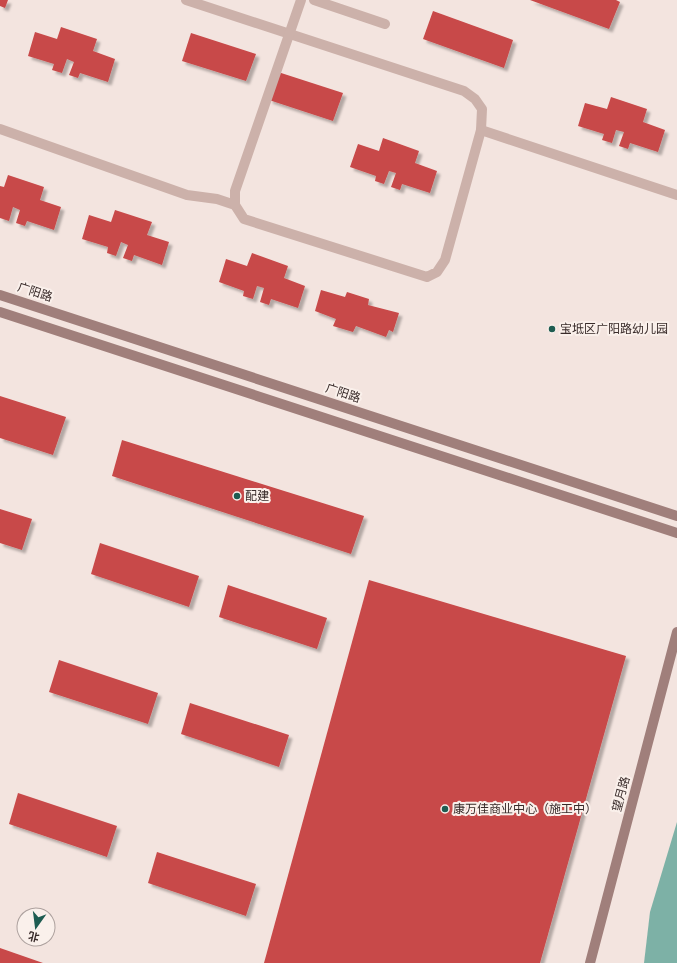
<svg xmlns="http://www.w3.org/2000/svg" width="677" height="963" viewBox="0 0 677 963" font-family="Helvetica,'Noto Sans SC',sans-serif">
  <defs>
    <filter id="shadow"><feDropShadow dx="3.5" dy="3.5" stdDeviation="1" flood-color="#0004"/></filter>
  </defs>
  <rect width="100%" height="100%" fill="#f3e4df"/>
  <!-- water -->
  <path fill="#7db1a6" d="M677,822V963H644L650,912Z"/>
  <!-- building -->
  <g fill="#c84848" filter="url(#shadow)">
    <path d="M0,0H8L5,8L0,6Z"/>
    <path d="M530,0H616L620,2L609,29Z"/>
    <path d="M433,11L513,40L504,68L423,39Z"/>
    <path d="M61,27L97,39L93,51L115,59L108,82L80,73L78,78L69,75L74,62L67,59L62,73L52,70L54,64L28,56L35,32L57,39Z"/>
    <path d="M191,33L256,54L246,81L182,61Z"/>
    <path d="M278,72L343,93L333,121L269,100Z"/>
    <path d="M611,97L647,109L643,122L665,130L658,152L630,143L628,149L619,146L624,132L616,130L612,143L602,140L604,134L578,126L585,103L607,109Z"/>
    <path d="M383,138L419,151L415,163L437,171L430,193L402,184L400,190L391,187L396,173L389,171L384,184L375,181L376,176L350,167L358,144L379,151Z"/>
    <path d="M8,175L44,187L40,200L61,207L54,230L27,221L25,226L16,223L20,210L13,207L9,221L0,218V186L4,187Z"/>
    <path d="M115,210L152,222L147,235L169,242L162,265L134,255L132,261L123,258L128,245L121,242L116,256L107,253L108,247L82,239L89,215L111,222Z"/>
    <path d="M252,253L288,266L284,278L305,286L298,308L271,299L269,305L260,302L264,288L257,286L253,299L243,296L244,291L219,282L226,259L247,266Z"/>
    <path d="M321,290L345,297L347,292L369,299L368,305L399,313L393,332L389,330L386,337L356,326L353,332L333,326L336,319L315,311Z"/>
    <path d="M0,396L66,417L53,455L0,438Z"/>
    <path d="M122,440L364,516L351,554L112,476Z"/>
    <path d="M0,509L32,519L22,550L0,543Z"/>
    <path d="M100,543L199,576L189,607L91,574Z"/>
    <path d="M369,580L626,656L540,963H264Z"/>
    <path d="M228,585L327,618L317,649L219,617Z"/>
    <path d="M59,660L158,693L148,724L49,692Z"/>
    <path d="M190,703L289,735L279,767L181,734Z"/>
    <path d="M18,793L117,826L107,857L9,824Z"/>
    <path d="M157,852L256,884L246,916L148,883Z"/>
    <path d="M0,948L43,963H0Z"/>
  </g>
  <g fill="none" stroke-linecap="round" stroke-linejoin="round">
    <!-- street -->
    <g stroke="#ccb1aa" stroke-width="10">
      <path d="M314,0L385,24"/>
      <path d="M0,129L187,195L217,199L235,205L244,219L427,277L437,272L445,260L481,130L482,109L475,99L464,91L186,0"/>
      <path d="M481,130L677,195"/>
      <path d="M235,205V191L301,0"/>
    </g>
    <!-- secondary -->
    <g stroke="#a07f7b" stroke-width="10">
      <path d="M0,295L677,516"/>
      <path d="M0,312L677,533"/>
      <path d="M590,963L677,632"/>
    </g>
  </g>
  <!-- markers -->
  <g fill="#1e5c51" stroke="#faf0eb" stroke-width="1.5">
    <circle cx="552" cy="329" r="4"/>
    <circle cx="237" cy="496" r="4"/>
    <circle cx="445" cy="809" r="4"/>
  </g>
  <g text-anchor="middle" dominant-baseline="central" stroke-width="4" stroke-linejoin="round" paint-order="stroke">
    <!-- street labels -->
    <g font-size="12" fill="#392b2a" stroke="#faf0eb">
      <text transform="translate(35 292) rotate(18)">广阳路</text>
      <text transform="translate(343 393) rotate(18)">广阳路</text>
      <text transform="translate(621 794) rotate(-75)">望月路</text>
    </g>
    <!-- poi labels -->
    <g font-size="12" fill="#392b2a" stroke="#faf0eb" text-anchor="start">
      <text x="560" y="329">宝坻区广阳路幼儿园</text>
      <text x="245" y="496">配建</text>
      <text x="453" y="809">康万佳商业中心（施工中）</text>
    </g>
  </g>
  <!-- north arrow -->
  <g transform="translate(36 927) rotate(194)"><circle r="19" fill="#faf0eb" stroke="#ada19e"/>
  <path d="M0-3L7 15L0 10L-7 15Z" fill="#1e5c51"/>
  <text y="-6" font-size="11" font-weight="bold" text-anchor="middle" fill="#392b2a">北</text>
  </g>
</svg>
